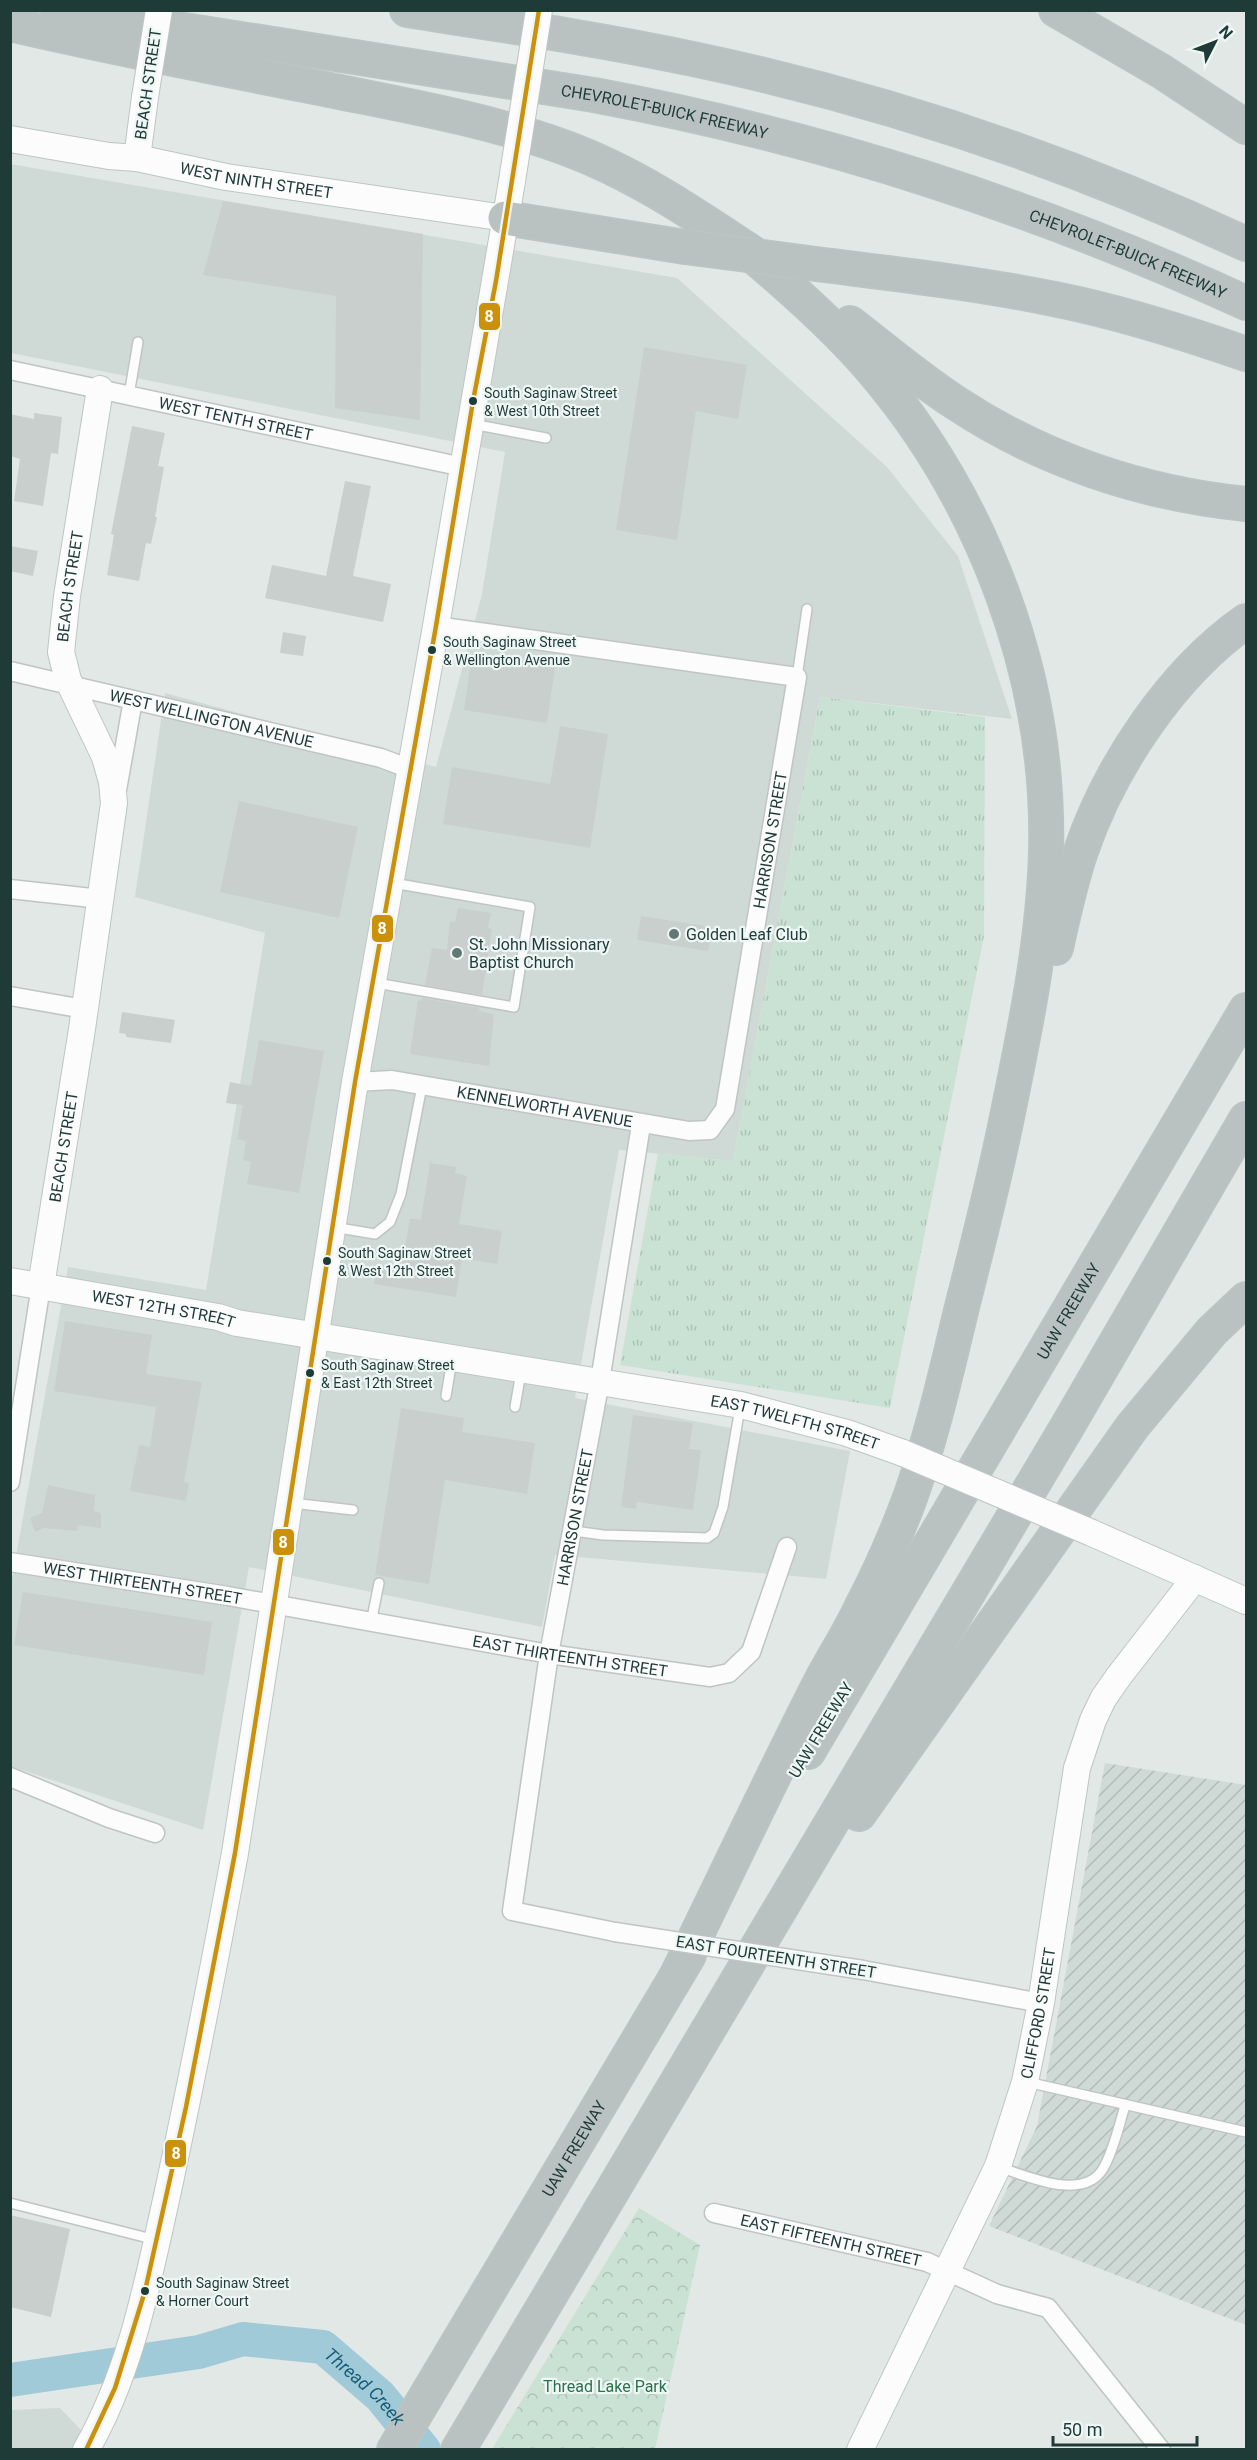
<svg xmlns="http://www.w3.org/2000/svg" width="1257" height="2460" viewBox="0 0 1257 2460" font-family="Roboto,sans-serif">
  <defs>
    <pattern id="industrial-furrows" width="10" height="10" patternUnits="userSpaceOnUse" patternTransform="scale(1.5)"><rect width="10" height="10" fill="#cfdad6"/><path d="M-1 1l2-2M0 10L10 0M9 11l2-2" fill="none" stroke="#b1bcb8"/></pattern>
    <pattern id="grass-tufts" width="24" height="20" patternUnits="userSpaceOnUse" patternTransform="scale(1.5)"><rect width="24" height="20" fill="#cae2d4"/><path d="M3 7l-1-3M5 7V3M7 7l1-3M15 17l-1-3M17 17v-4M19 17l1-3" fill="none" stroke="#adc3b7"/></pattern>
    <pattern id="park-crowns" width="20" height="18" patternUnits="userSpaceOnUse" patternTransform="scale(1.5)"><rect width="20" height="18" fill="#cae2d4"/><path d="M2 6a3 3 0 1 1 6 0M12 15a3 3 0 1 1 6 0" fill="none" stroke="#adc3b7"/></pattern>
  </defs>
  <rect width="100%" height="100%" fill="#e2e8e6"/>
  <!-- built -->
  <g fill="#cfdad6">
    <path d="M10,164L677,278L887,467L958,556L1012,719L820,697L733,1161L619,1150L575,1398L850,1451L826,1579L555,1555L542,1627L249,1567L203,1830L10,1766L11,1584L68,1267L206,1290L265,933L135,897L165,693L436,767L482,594L505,452L11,353Z"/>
    <path d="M60,2408L99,2449L11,2450V2410Z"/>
  </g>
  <!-- industrial -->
  <path fill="url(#industrial-furrows)" d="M1105,1763L1246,1785V2325L989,2226L1037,2126Z"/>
  <!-- grass -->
  <path fill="url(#grass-tufts)" d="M820,697L985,717L984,936L890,1408L620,1365L658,1153L733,1161Z"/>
  <!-- park -->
  <path fill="url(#park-crowns)" d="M639,2208L700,2245L655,2449H492Z"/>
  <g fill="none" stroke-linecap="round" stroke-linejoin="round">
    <!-- river -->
    <path stroke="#a0cad8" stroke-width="34" id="s1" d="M10,2380L199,2352L243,2339L323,2347L380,2396L424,2450"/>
  </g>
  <!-- building -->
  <g fill="#c9cfcd">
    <path d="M223,201L423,234L420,420L335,408L336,296L203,275Z"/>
    <path d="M644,347L747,365L738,419L696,411L677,540L616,530Z"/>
    <path d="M34,413L62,417L58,454L51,453L43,506L14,501L20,459L10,456V414L34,419Z"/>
    <path d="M132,426L165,433L158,466L164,467L155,517H157L151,544L146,543L139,581L107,575L114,535L111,534Z"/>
    <path d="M345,481L371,486L353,576L391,584L383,622L265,598L272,565L326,576Z"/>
    <path d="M10,546L38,551L33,576L10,571Z"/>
    <path d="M283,632L306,636L303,656L280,653Z"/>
    <path d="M472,654L555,667L547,723L464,710Z"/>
    <path d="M560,726L608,734L590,848L443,824L452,767L550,784Z"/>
    <path d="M239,801L358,827L339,918L220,892Z"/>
    <path d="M458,908L491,913L488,928L492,929L482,995L425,985L432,948L447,950L450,921L455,922Z"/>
    <path d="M641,916L712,927L708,951L637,940Z"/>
    <path d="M422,998L480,1008L479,1011L494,1014L489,1066L410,1054L418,1000L422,1001Z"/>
    <path d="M122,1012L175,1020L171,1043L126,1037V1034L119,1033Z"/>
    <path d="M259,1040L324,1051L299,1193L247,1184L251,1162L243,1160L246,1141L237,1139L243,1105L226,1103L230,1082L251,1086Z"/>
    <path d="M430,1163L456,1167L455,1173L467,1176L459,1224L502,1231L497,1264L462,1258L456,1297L374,1284L376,1266L401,1270L410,1218L421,1220Z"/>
    <path d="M65,1321L152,1335L146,1374L202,1382L184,1482L189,1483L186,1501L130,1491L139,1445L150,1447L156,1407L54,1391Z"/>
    <path d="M401,1408L464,1418L462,1432L535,1443L527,1494L445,1480L429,1584L375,1575Z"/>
    <path d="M633,1415L693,1423L689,1449L701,1450L693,1510L637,1502L636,1509L621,1507Z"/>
    <path d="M48,1485L95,1495L94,1511L101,1513V1528L78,1525L77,1531L44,1528L35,1532L30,1518L42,1513Z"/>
    <path d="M23,1592L212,1622L204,1675L14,1645Z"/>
    <path d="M10,2215L70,2229L51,2317L10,2307Z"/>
  </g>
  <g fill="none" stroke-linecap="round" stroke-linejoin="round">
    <defs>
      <g id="lane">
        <path d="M129,395L138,342"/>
        <path d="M472,424L546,438"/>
        <path d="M797,677L807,609"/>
        <path d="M376,983L514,1007L530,907L393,883"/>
        <path d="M333,1227L375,1234L390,1222L401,1194L422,1086"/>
        <path d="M446,1396L452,1360"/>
        <path d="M515,1407L521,1372"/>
        <path d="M292,1503L353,1510"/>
        <path d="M574,1531L603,1535L707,1538L714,1533L723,1507L740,1408"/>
        <path d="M371,1623L379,1583"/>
        <path d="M1027,2082L1246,2132"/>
        <path d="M999,2167C1027,2176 1085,2203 1104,2167C1114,2149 1119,2125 1125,2106"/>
        <path d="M10,2203L156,2240"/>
      </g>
      <g id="street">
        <path id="s2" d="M10,370L463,467"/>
        <path id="s3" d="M10,671L381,758L410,769"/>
        <path d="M117,790L133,700"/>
        <path d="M10,889L101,899"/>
        <path d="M10,996L84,1009"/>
        <path id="s4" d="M355,1082L392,1080L689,1131L710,1130L725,1109L797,677L436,626"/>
        <path d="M10,1482L41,1286"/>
        <path id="s5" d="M10,1562L228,1596L549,1654L710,1677L729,1673L751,1652L787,1547"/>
        <path d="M10,1777L109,1818L155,1833"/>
        <path id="s6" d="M615,1932L512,1911L549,1654L600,1381L641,1125"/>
        <path d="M863,1970L1041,2003"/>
        <path id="s7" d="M714,2213L927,2262L997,2294L1048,2308L1161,2450"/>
      </g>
      <g id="secondary">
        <path id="s8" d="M10,139L109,156L137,158L226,177L505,218"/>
        <path d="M137,158L145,97"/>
        <path id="s9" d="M10,1281L218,1317L237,1323L741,1405L847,1433L903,1453"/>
        <path id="s10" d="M41,1286L82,1029L114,803L112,782L105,757L68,680L61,652L67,596L100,389"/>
        <path d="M1092,1533L1246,1601"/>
        <path d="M86,2450C132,2370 148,2280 168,2191C192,2079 214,1966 235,1853L355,1082L436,626L512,181"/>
        <path id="s11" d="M860,2450L998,2166L1025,2082L1041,2003L1077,1768L1093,1720L1103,1699L1119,1676L1195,1578"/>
      </g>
      <g id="highway">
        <path id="s12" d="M58,10L594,95C824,138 1034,206 1246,303"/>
        <path d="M407,10C503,25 599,39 693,59C884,99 1070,162 1246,244"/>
        <path d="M1056,10L1161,71L1246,127"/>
        <path d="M10,24C117,49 223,69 330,90C408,106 488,120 563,147C635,173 697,216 760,258"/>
        <path d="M505,218L685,247"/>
        <path d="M801,262C886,273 971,282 1054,299C1120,312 1183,332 1246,354"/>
        <path d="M850,323C885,350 919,379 956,403C1042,460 1144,494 1246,504"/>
        <path d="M1056,948C1063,916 1070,883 1081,851C1110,766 1172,673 1246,621"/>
        <path id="s13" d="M808,1752L1246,1010"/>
        <path d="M859,1814L1132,1427L1212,1331L1246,1299"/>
        <path d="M678,1973C725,1877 771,1779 820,1683C833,1658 849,1634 861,1608C880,1572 897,1533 911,1495C932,1435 946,1373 961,1311C977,1247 994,1182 1007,1117C1025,1030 1043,943 1046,854C1051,677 983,497 867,364C830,322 786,284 743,247"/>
        <path id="s14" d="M394,2450L689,1955"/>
        <path d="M458,2450L1067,1427L1246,1119"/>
      </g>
    </defs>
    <!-- lane casing -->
    <use href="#lane" stroke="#bfc5c3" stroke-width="12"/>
    <!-- street casing -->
    <use href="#street" stroke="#bfc5c3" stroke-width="21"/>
    <!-- secondary casing -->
    <use href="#secondary" stroke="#bdc6c3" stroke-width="28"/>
    <!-- highway casing -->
    <use href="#highway" stroke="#bbc5c3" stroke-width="36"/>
    <!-- lane -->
    <use href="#lane" stroke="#fbfcfb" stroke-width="9"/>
    <!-- street -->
    <use href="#street" stroke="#fbfcfb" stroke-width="18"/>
    <!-- secondary -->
    <use href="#secondary" stroke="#fbfcfb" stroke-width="26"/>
    <!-- highway -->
    <use href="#highway" stroke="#b9c2c1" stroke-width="33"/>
    <defs>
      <path id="street-bridge" d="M615,1932L863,1970"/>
      <g id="secondary-bridge">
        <path d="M145,97L159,10"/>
        <path d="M512,181L539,10"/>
        <path d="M903,1453L1092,1533"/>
      </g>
      <path id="highway-bridge" d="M685,247L801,262"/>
    </defs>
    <!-- street-bridge casing -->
    <use href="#street-bridge" stroke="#bfc5c3" stroke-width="21" stroke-linecap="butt"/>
    <!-- secondary-bridge casing -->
    <use href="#secondary-bridge" stroke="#bdc6c3" stroke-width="28" stroke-linecap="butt"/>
    <!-- highway-bridge casing -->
    <use href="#highway-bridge" stroke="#bbc5c3" stroke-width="36" stroke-linecap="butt"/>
    <!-- street-bridge -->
    <use href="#street-bridge" stroke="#fbfcfb" stroke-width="18"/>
    <!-- secondary-bridge -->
    <use href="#secondary-bridge" stroke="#fbfcfb" stroke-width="26"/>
    <!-- highway-bridge -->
    <use href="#highway-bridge" stroke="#b9c2c1" stroke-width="33"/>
    <defs>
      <path id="bus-1" d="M86,2450L115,2388L145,2291L186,2107L235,1853L355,1082L436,626L473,401L496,281L539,10"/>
    </defs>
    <!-- bus-1 casing -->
    <use href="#bus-1" stroke="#eff7f4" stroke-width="9"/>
    <!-- bus-1 -->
    <use href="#bus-1" stroke="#cc910b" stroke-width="4.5"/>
  </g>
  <!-- markers -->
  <g fill="#1f3b37" stroke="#eff7f4" stroke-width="2">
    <circle cx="473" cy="401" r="5"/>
    <circle cx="432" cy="650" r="5"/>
    <circle cx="327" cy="1261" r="5"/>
    <circle cx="310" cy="1373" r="5"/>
    <circle cx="145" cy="2291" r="5"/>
  </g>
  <g fill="#637874" stroke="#eff7f4" stroke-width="2">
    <circle cx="674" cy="934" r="6"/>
    <circle cx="457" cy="953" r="6"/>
  </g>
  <g text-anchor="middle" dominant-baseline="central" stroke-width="4.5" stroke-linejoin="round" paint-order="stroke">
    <!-- bus labels -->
    <g font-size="14" fill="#1f3b37" stroke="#eff7f4" text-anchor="start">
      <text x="484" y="393">South Saginaw Street<tspan x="484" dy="18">&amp; West 10th Street</tspan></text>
      <text x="443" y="642">South Saginaw Street<tspan x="443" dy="18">&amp; Wellington Avenue</tspan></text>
      <text x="338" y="1253">South Saginaw Street<tspan x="338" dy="18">&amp; West 12th Street</tspan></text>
      <text x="321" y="1365">South Saginaw Street<tspan x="321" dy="18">&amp; East 12th Street</tspan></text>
      <text x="156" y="2283">South Saginaw Street<tspan x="156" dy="18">&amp; Horner Court</tspan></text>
    </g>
    <!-- street labels -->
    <g font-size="16" fill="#1f3b37" stroke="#eff7f4">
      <text transform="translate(148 84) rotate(-82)">BEACH STREET</text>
      <text stroke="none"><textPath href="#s12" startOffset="615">CHEVROLET-BUICK FREEWAY</textPath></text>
      <text stroke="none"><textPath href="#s8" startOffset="250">WEST NINTH STREET</textPath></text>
      <text stroke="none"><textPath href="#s12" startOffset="1101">CHEVROLET-BUICK FREEWAY</textPath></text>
      <text stroke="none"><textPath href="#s2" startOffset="231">WEST TENTH STREET</textPath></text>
      <text stroke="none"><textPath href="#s10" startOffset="716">BEACH STREET</textPath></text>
      <text stroke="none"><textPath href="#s3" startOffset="207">WEST WELLINGTON AVENUE</textPath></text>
      <text stroke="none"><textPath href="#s4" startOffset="658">HARRISON STREET</textPath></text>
      <text stroke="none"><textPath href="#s4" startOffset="192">KENNELWORTH AVENUE</textPath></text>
      <text stroke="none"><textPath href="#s10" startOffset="141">BEACH STREET</textPath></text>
      <text stroke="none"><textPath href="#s9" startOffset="156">WEST 12TH STREET</textPath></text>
      <text stroke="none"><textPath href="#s13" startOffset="512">UAW FREEWAY</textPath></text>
      <text stroke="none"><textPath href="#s9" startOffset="798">EAST TWELFTH STREET</textPath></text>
      <text stroke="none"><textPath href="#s6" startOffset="504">HARRISON STREET</textPath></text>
      <text stroke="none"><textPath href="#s5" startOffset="134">WEST THIRTEENTH STREET</textPath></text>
      <text stroke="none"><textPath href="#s5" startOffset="568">EAST THIRTEENTH STREET</textPath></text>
      <text transform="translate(821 1730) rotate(-59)">UAW FREEWAY</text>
      <text transform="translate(776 1957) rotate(9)">EAST FOURTEENTH STREET</text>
      <text stroke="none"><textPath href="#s11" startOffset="474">CLIFFORD STREET</textPath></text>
      <text stroke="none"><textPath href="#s14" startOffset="351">UAW FREEWAY</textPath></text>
      <text stroke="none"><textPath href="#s7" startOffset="120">EAST FIFTEENTH STREET</textPath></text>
    </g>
    <!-- poi labels -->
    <g font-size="16" fill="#1f3b37" stroke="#eff7f4" text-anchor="start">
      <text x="686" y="934">Golden Leaf Club</text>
      <text x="469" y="944">St. John Missionary<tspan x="469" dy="18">Baptist Church</tspan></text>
    </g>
    <!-- park labels -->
    <g font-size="16" fill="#28734f" stroke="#eff7f4">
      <text x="605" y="2386">Thread Lake Park</text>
    </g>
    <!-- water labels -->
    <g font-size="18" font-style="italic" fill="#185d79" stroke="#eff7f4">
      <text stroke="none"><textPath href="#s1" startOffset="375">Thread Creek</textPath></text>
    </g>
  </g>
  <g stroke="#eff7f4" stroke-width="2">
    <rect x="478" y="302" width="23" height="29" rx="6" fill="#cc910b"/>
    <rect x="371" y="914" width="23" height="29" rx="6" fill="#cc910b"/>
    <rect x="272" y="1528" width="23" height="28" rx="6" fill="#cc910b"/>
    <rect x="164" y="2139" width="23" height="29" rx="6" fill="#cc910b"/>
  </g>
  <g font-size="16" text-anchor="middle" font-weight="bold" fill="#fff">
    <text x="489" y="322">8</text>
    <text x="382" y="934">8</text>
    <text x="283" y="1548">8</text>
    <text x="176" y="2159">8</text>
  </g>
  <!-- border -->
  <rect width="1257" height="2460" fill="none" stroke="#1f3b37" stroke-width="24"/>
  <!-- north arrow -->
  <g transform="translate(1215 42) rotate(48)" stroke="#eff7f4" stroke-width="4.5" paint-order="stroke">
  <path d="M0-4.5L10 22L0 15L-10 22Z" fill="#1f3b37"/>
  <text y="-9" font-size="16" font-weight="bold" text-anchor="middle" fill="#1f3b37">N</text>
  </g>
  <!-- scale -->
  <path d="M1053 2436v9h144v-9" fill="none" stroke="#1f3b37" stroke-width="3"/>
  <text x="1062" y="2436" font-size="18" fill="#1f3b37" stroke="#eff7f4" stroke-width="4.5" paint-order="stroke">50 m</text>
</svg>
